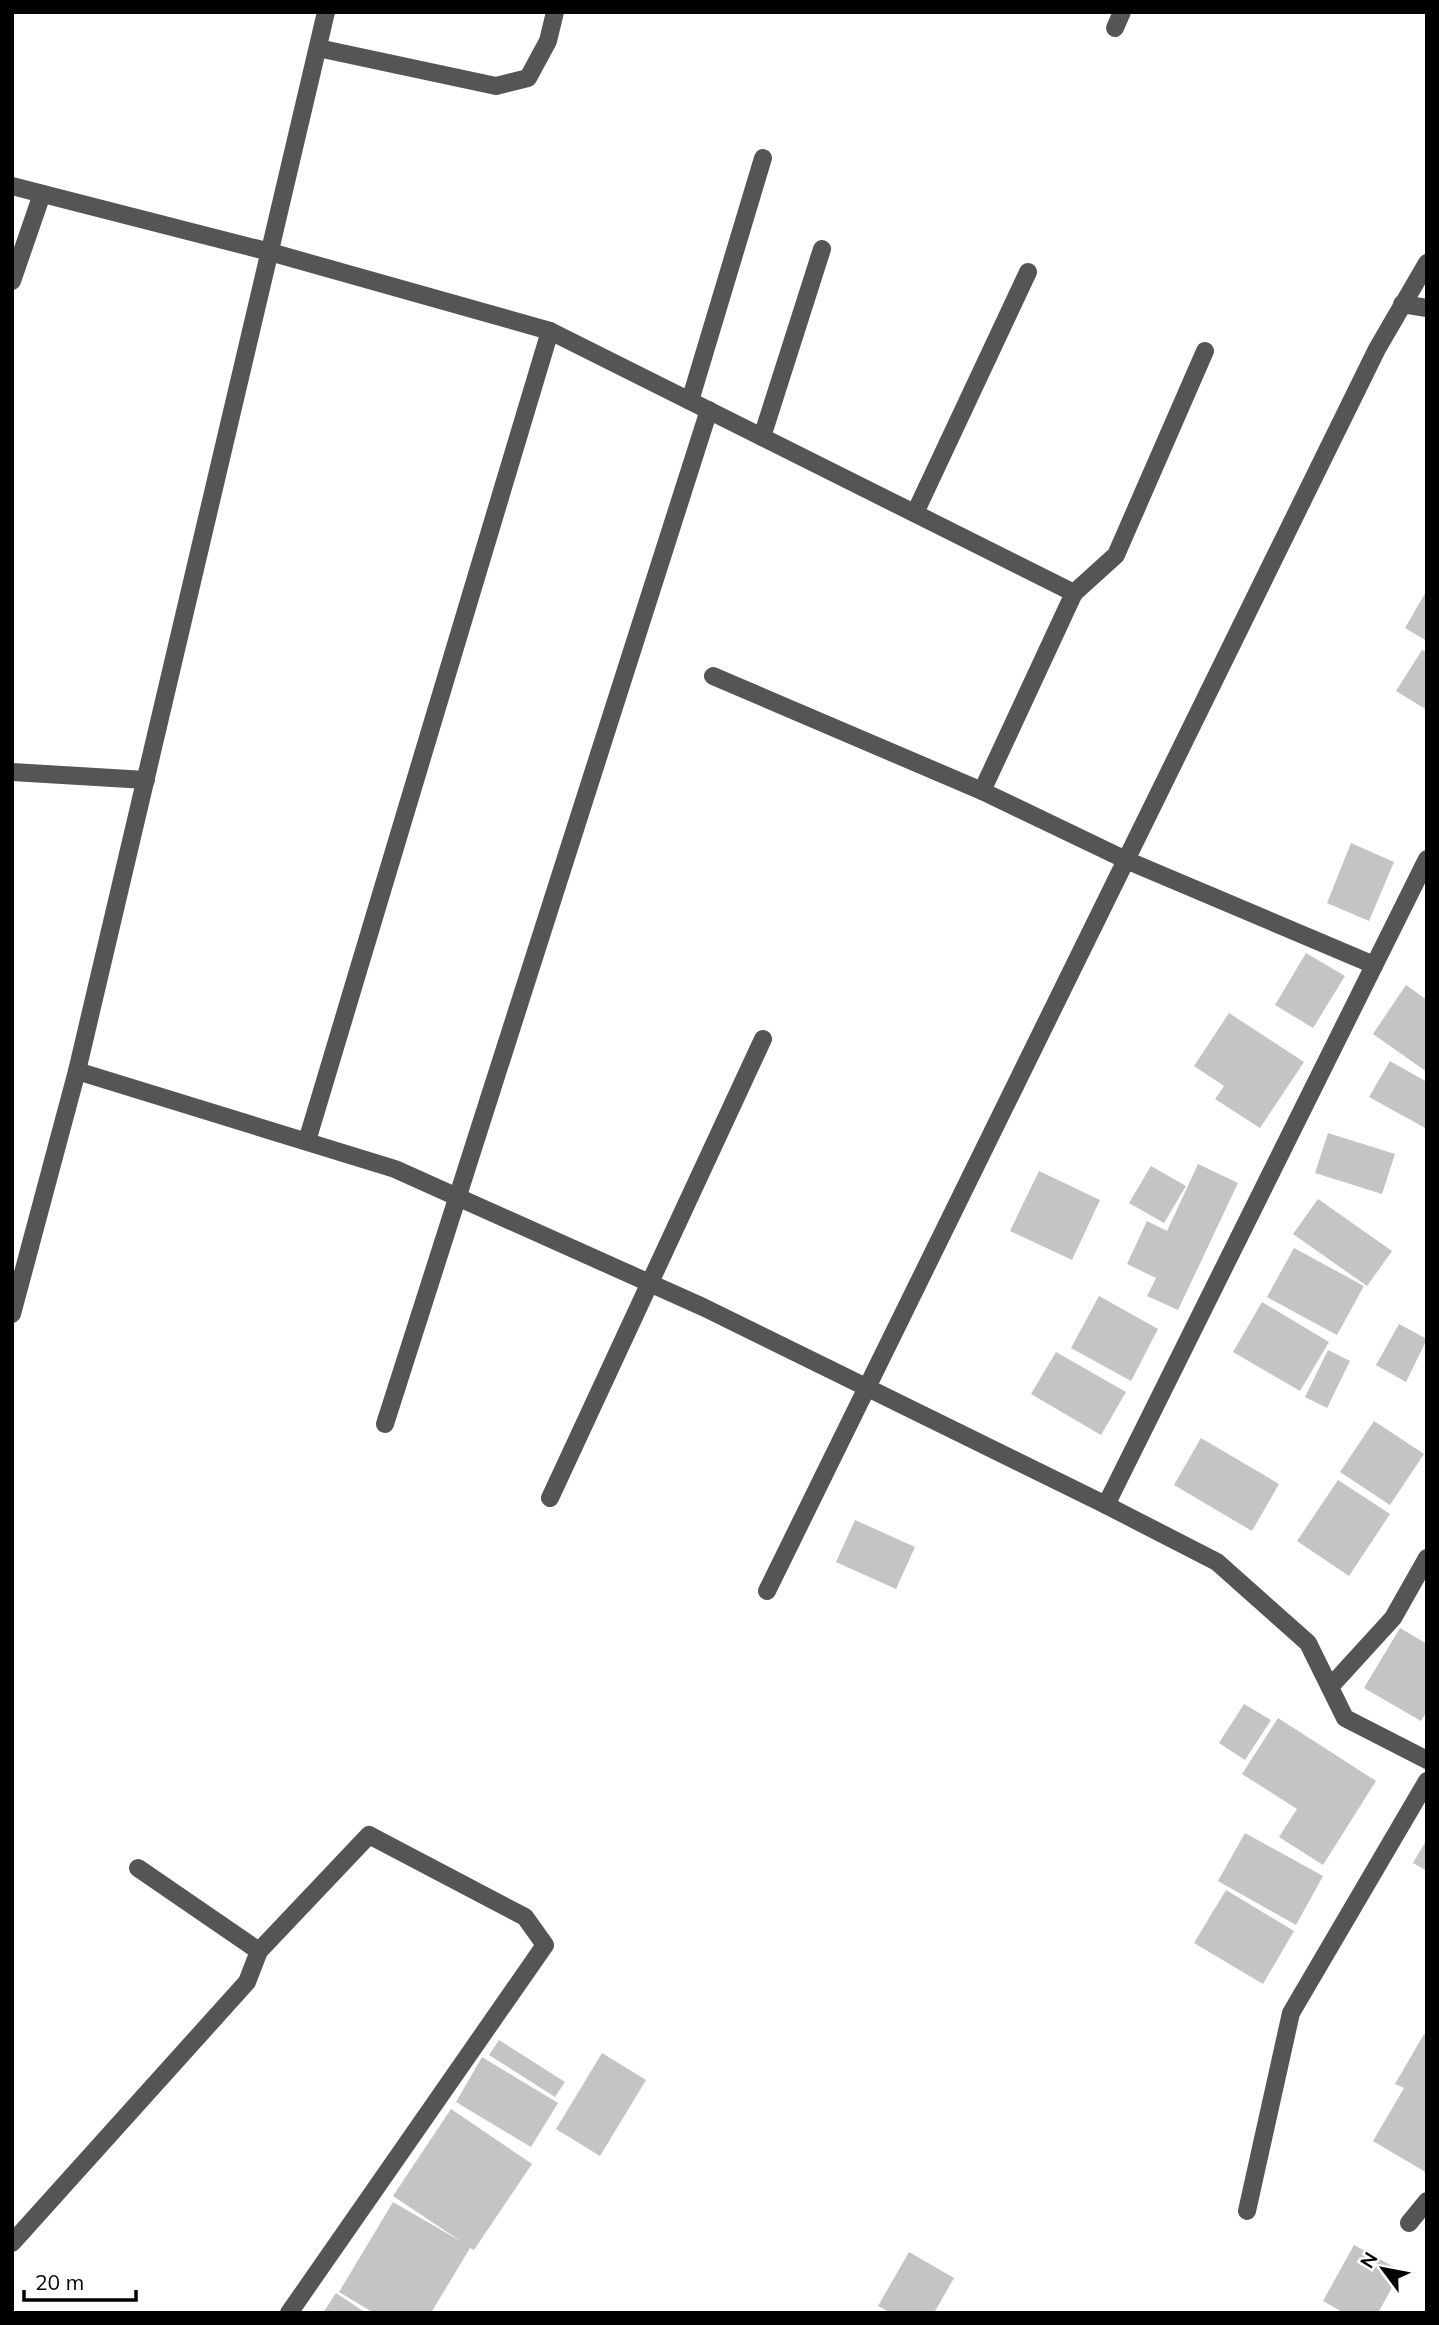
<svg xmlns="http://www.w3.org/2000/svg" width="1439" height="2325" viewBox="0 0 1439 2325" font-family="Mulish,sans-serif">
  <rect width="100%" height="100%" fill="#fff"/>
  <!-- building -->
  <g fill="#c4c4c4">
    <path d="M1427,590V641L1405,628Z"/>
    <path d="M1422,650L1427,652V710L1396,691Z"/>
    <path d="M1351,843L1394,862L1369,921L1327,903Z"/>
    <path d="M1306,953L1345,976L1313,1028L1275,1005Z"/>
    <path d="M1406,985L1427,1000V1072L1373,1034Z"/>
    <path d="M1229,1013L1304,1062L1260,1128L1215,1099L1224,1086L1194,1066Z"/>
    <path d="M1390,1061L1427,1082V1129L1369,1097Z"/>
    <path d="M1328,1133L1395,1154L1382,1194L1315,1173Z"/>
    <path d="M1198,1164L1238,1183L1178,1310L1147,1296L1156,1278L1127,1264L1147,1221L1167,1231Z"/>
    <path d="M1151,1166L1186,1186L1164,1223L1129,1203Z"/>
    <path d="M1039,1171L1100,1200L1072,1260L1010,1231Z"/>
    <path d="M1318,1199L1392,1251L1367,1286L1293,1234Z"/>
    <path d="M1294,1248L1364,1286L1337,1335L1267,1297Z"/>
    <path d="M1099,1296L1158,1329L1131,1381L1071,1348Z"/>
    <path d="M1262,1302L1329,1342L1300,1391L1233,1352Z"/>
    <path d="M1399,1324L1427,1339L1406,1382L1376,1365Z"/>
    <path d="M1328,1350L1350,1361L1327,1408L1305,1397Z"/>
    <path d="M1056,1352L1126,1392L1101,1435L1031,1394Z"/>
    <path d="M1374,1421L1424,1454L1390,1505L1340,1472Z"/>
    <path d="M1201,1438L1279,1484L1252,1531L1174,1485Z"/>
    <path d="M1338,1480L1390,1514L1349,1576L1297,1541Z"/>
    <path d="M855,1520L915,1547L896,1589L836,1562Z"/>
    <path d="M1400,1628L1427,1644V1711L1421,1721L1364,1688Z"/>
    <path d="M1244,1704L1271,1720L1245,1760L1219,1743Z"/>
    <path d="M1278,1718L1376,1781L1323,1865L1279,1837L1297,1809L1242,1774Z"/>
    <path d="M1245,1833L1323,1876L1296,1925L1218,1881Z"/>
    <path d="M1427,1839V1871L1413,1863Z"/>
    <path d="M1226,1890L1294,1931L1263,1984L1194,1943Z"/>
    <path d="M1424,2034L1427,2036V2173L1373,2141L1404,2088L1395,2084Z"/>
    <path d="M499,2040L565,2082L555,2097L489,2055Z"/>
    <path d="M602,2053L646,2080L600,2156L556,2129Z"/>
    <path d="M482,2057L558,2103L531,2147L456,2102Z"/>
    <path d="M451,2109L532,2164L474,2250L470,2248L431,2313H374L339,2292L393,2202L462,2242L393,2196Z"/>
    <path d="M1354,2245L1401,2271L1378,2313H1344L1323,2301Z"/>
    <path d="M909,2252L954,2278L934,2313H891L878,2306Z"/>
    <path d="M336,2293L366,2313H323Z"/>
  </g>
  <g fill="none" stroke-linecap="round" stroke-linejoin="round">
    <!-- minor -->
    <g stroke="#555" stroke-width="18">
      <path d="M1115,28L1122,12"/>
      <path d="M318,48L496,86L528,78L548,41L555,12"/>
      <path d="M12,186L270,252L550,331L1074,593L982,791L1126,860L1374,965"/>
      <path d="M12,281L42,194"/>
      <path d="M1402,304L1427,308"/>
      <path d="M690,401L763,158"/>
      <path d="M762,437L822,249"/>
      <path d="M915,513L1028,272"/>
      <path d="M1074,593L1116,555L1205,351"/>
      <path d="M713,676L982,791"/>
      <path d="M12,772L146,780"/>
      <path d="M77,1071L395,1169L703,1307L1106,1505L1217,1562L1308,1643L1345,1718L1427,1760"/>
      <path d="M307,1141L550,331"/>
      <path d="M12,1314L77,1071L326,12"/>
      <path d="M385,1424L709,410"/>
      <path d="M550,1498L763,1039"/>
      <path d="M1106,1505L1427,859"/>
      <path d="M767,1591L1377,349L1427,263"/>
      <path d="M1330,1687L1393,1618L1427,1558"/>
      <path d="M138,1868L259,1951"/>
      <path d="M1247,2211L1291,2013L1427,1781"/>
      <path d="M1409,2223L1427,2201"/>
      <path d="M12,2243L247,1982L259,1951L369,1835L525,1917L545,1945L289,2313"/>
    </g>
  </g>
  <!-- border -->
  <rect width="1439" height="2325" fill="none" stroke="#000000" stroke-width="28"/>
  <!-- north arrow -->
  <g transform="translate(1383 2269) rotate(302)" stroke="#ffffff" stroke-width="5" paint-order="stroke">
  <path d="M0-5L12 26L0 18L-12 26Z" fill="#000000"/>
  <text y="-10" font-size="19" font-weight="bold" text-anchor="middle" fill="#000000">N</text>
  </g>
  <!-- scale -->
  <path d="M24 2290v10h112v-10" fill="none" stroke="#000000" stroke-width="3.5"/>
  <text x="35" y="2290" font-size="21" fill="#000000" stroke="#ffffff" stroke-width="5" paint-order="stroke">20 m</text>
</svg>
